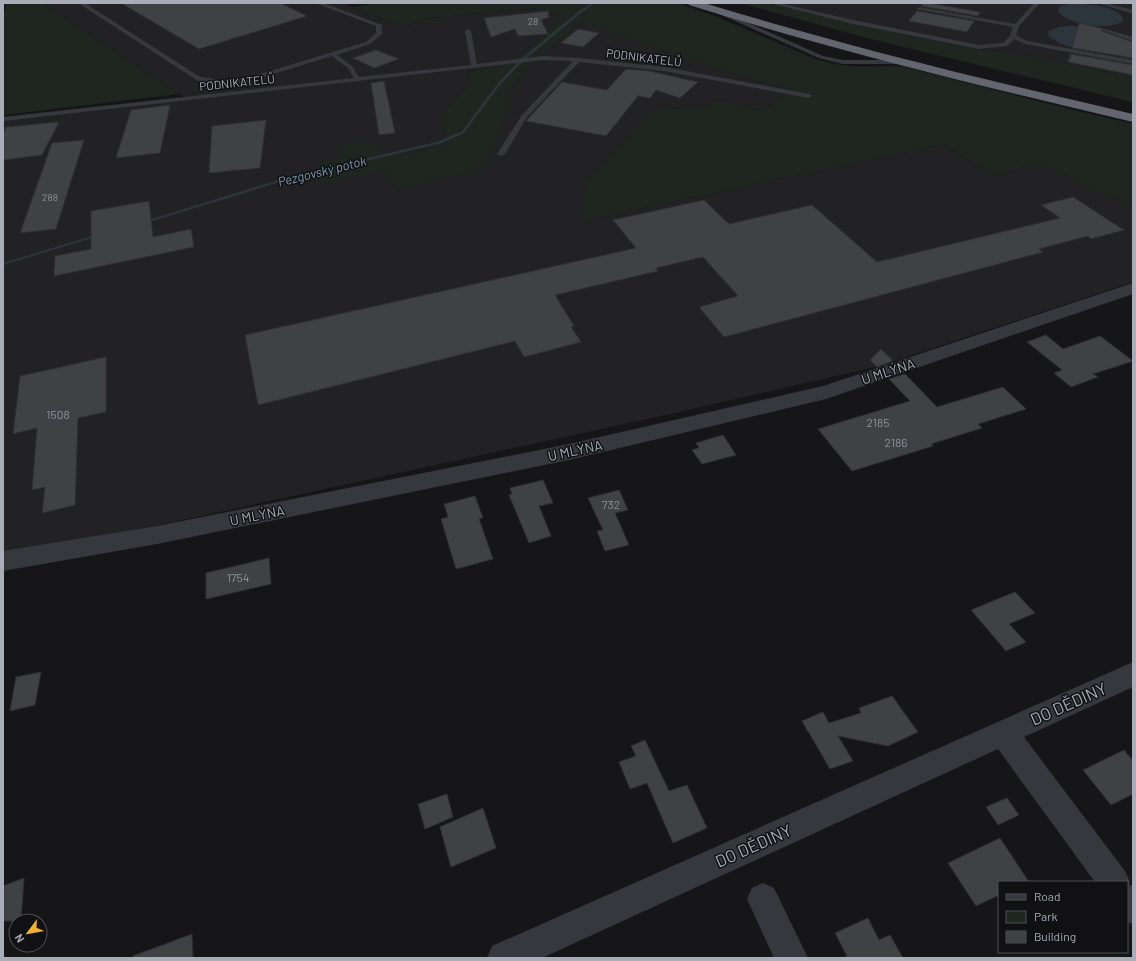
<svg xmlns="http://www.w3.org/2000/svg" width="1136" height="961" viewBox="0 0 1136 961" font-family="Barlow,sans-serif">
  <rect width="100%" height="100%" fill="#161618"/>
  <!-- built -->
  <g fill="#222225">
    <path d="M43,3H343L402,27L430,18L540,8L554,13L555,19L549,31L505,66L468,71L471,82L443,112L441,120L447,144L394,157L386,151L387,171L396,189L505,96L526,70L581,21L742,77L790,89L765,111L718,100L702,108L654,109L582,221L946,144L982,169L996,175L1036,164L1061,173L1092,190L1122,201L1133,203V282L879,366L675,413L3,559V119L185,98Z"/>
    <path d="M767,3H1133V77L1003,51L977,49L869,27Z"/>
  </g>
  <!-- green -->
  <g fill="#1e261f">
    <path d="M7,3H43L179,94L3,115V16Z"/>
    <path d="M378,3H677L715,16L815,59L834,64L860,67L901,66L1065,108L1133,124V203L1122,201L1092,190L1061,173L1036,164L996,175L982,169L946,144L582,221L586,183L654,109L702,108L718,100L765,111L790,89L742,77L581,22L526,70L505,96L512,104L486,162L469,173L396,189L387,171L322,184L318,162L338,159L343,144L372,141L394,157L447,144L441,120L443,112L471,82L468,71L505,66L549,31L555,19L554,13L540,8L430,18L402,27L353,7Z"/>
    <path d="M740,3H767L869,27L977,49L1003,51L1133,77V102L870,39Z"/>
  </g>
  <!-- water -->
  <g fill="#2c353c">
    <path d="M1068,4C1080,3 1123,5 1123,21C1110,31 1067,25 1058,11L1059,7Z"/>
    <path d="M1071,26L1085,27L1078,49L1061,44L1048,36L1049,31L1059,27Z"/>
  </g>
  <g fill="none" stroke-linecap="round" stroke-linejoin="round">
    <!-- stream -->
    <g fill="#2c353c" fill-rule="evenodd">
      <path d="M592,3H595L581,13L524,60L500,85L464,133L442,143L290,179L146,223L142,222L288,177L440,141L462,131L498,83L522,58L579,11Z"/>
      <path d="M95,235L99,236L3,265V263Z"/>
    </g>
  </g>
  <!-- building -->
  <g fill="#404145" stroke="#303034">
    <path d="M121,3H280L307,16L199,49Z"/>
    <path d="M923,3H929L980,12L978,16L921,6Z"/>
    <path d="M548,11L549,17L541,20L548,34L518,36L515,29L491,37L484,18Z"/>
    <path d="M917,11L974,21L967,32L909,21Z"/>
    <path d="M1079,23L1101,28L1102,31L1133,42V58L1072,48Z"/>
    <path d="M578,29L599,33L583,47L561,43Z"/>
    <path d="M376,50L399,59L374,68L353,58Z"/>
    <path d="M1071,54L1133,65V75L1068,62Z"/>
    <path d="M626,69L649,71L698,82L680,98L656,90L650,98L638,96L606,136L526,121L562,82L607,90Z"/>
    <path d="M384,81L395,133L379,135L371,83Z"/>
    <path d="M170,105L160,153L116,158L131,110Z"/>
    <path d="M266,120L260,168L209,173L212,126Z"/>
    <path d="M59,122L42,155L3,160V134L6,127Z"/>
    <path d="M84,140L56,229L20,233L52,143Z"/>
    <path d="M1073,197L1124,230L1091,239L1088,236L1039,249L1043,252L724,337L699,307L738,296L703,257L656,268L658,271L555,295L574,326L571,327L581,342L524,357L515,341L258,405L245,335L636,248L613,220L704,200L729,224L812,205L877,262L1060,218L1041,205Z"/>
    <path d="M149,201L153,237L191,229L194,247L54,276L55,256L91,249V211Z"/>
    <path d="M1046,335L1063,349L1100,336L1133,361L1093,374L1098,377L1071,387L1054,373L1062,370L1027,342Z"/>
    <path d="M881,349L893,361L877,367L870,360Z"/>
    <path d="M106,357V412L78,418L75,505L42,513L45,487L32,490L37,428L13,434L20,376Z"/>
    <path d="M905,374L937,407L1003,387L1026,409L978,424L982,428L931,444L933,446L852,471L818,429L910,401L889,379Z"/>
    <path d="M723,435L736,455L702,464L692,450L699,448L696,443Z"/>
    <path d="M543,480L553,503L539,506L551,536L529,543L509,495L512,494L510,488Z"/>
    <path d="M619,490L628,510L615,513L629,545L605,551L597,531L603,530L588,498Z"/>
    <path d="M475,496L483,518L479,519L493,559L456,569L441,519L448,517L444,504Z"/>
    <path d="M269,558L271,584L206,599V573Z"/>
    <path d="M1015,592L1035,613L1009,624L1026,642L1006,651L971,610Z"/>
    <path d="M41,672L35,705L10,711L16,677Z"/>
    <path d="M892,696L918,732L888,746L838,736L853,761L830,769L808,731L806,730H807L802,721L823,712L829,723L861,713L859,708Z"/>
    <path d="M645,740L669,791L687,785L707,828L673,843L647,783L630,789L619,762L636,756L631,746Z"/>
    <path d="M1124,750L1133,761V794L1111,805L1083,770Z"/>
    <path d="M447,794L453,817L425,829L418,804Z"/>
    <path d="M1007,798L1019,815L998,825L986,807Z"/>
    <path d="M483,808L496,848L451,867L440,827Z"/>
    <path d="M1000,838L1029,882H999V895L976,906L948,863Z"/>
    <path d="M24,878L21,921H3V886Z"/>
    <path d="M868,918L879,940L890,935L903,958H843L847,956L835,933Z"/>
    <path d="M192,934L193,958H133V956Z"/>
  </g>
  <g fill="none" stroke-linecap="round" stroke-linejoin="round">
    <!-- lane -->
    <g fill="#37383d" fill-rule="evenodd">
      <path d="M78,3H85L200,77L222,80L250,77L366,42L376,33V26L315,3H323L382,25V34L370,44L337,55L352,66L359,77L471,65L465,31L468,29L471,31L477,64L543,56L578,58L664,67L809,94L812,96L809,98L664,71L579,62L527,117L505,154L501,156L497,154L522,115L573,61L543,60L3,121V117L354,78L348,68L332,56L251,81L222,84L198,81Z"/>
      <path d="M769,3H779L853,20L979,45L1003,43L1010,36L1013,27L916,9L919,7L1015,24L1034,3H1040L1019,26L1016,35L1027,41L1133,60V64L1025,44L1014,39L1007,46L979,49L853,24Z"/>
      <path d="M1097,3H1106L1133,10V14Z"/>
      <path d="M719,10L823,56L843,60H898L901,62L898,64H843L819,58L717,13L716,12Z"/>
      <path d="M1102,28L1133,37V41L1102,30Z"/>
    </g>
    <!-- street -->
    <g fill="#37383d" fill-rule="evenodd">
      <path d="M1133,283V294L826,399L569,460L157,544L3,571V551L157,526L569,444L823,386Z"/>
      <path d="M1133,662V687L1024,737L1125,871L1130,882L1129,885L1133,886V924L1127,922V882H1095L998,749L542,958H487L492,946Z"/>
      <path d="M763,883L774,888L808,958H774L747,899L752,888Z"/>
    </g>
    <!-- highway -->
    <path fill="#63666e" fill-rule="evenodd" d="M688,3H704C845,46 989,81 1133,114V122C984,87 836,51 689,5Z"/>
  </g>
  <g text-anchor="middle" dominant-baseline="central" stroke-width="3" stroke-linejoin="round" paint-order="stroke">
    <!-- far-number labels -->
    <g font-size="10" fill="#8e929b">
      <text x="533" y="21">28</text>
      <text x="50" y="197">288</text>
    </g>
    <!-- far-street labels -->
    <g font-size="12" fill="#a8adb8" stroke="#111113">
      <text transform="translate(644 57) rotate(7)">PODNIKATELŮ</text>
      <text transform="translate(237 82) rotate(-6)">PODNIKATELŮ</text>
    </g>
    <!-- number labels -->
    <g font-size="12" fill="#8e929b">
      <text x="58" y="414">1508</text>
      <text x="878" y="422">2185</text>
      <text x="896" y="442">2186</text>
      <text x="611" y="504">732</text>
      <text x="238" y="577">1754</text>
    </g>
    <!-- far-water labels -->
    <g font-size="13" font-style="italic" fill="#7f9bb3" stroke="#111113">
      <text transform="translate(322 171) rotate(-14)">Pezgovský potok</text>
    </g>
    <!-- street labels -->
    <g font-size="14" fill="#a8adb8" stroke="#111113">
      <text transform="translate(888 371) rotate(-18)">U MLÝNA</text>
      <text transform="translate(575 450) rotate(-12)">U MLÝNA</text>
      <text transform="translate(257 515) rotate(-11)">U MLÝNA</text>
    </g>
    <!-- near-street labels -->
    <g font-size="17" fill="#a8adb8" stroke="#111113">
      <text transform="translate(1068 703) rotate(-24)">DO DĚDINY</text>
      <text transform="translate(753 845) rotate(-24)">DO DĚDINY</text>
    </g>
  </g>
  <!-- border -->
  <rect width="1136" height="961" fill="none" stroke="#a8adb8" stroke-width="8"/>
  <!-- legend -->
  <rect x="998" y="881" width="130" height="72" fill="#111113" stroke="#4d4f55"/>
  <rect x="1006" y="894" width="20" height="6" fill="#37383d" stroke="#4d4f55"/>
  <text x="1034" y="901" font-size="12" fill="#a8adb8">Road</text>
  <rect x="1006" y="911" width="20" height="12" fill="#1e261f" stroke="#4d4f55"/>
  <text x="1034" y="921" font-size="12" fill="#a8adb8">Park</text>
  <rect x="1006" y="931" width="20" height="12" fill="#404145" stroke="#4d4f55"/>
  <text x="1034" y="941" font-size="12" fill="#a8adb8">Building</text>
  <!-- north arrow -->
  <g transform="translate(28 933) rotate(238)"><circle r="19" fill="#111113" stroke="#4d4f55"/>
  <path d="M0-3L7 15L0 10L-7 15Z" fill="#f2b134"/>
  <text y="-6" font-size="11" font-weight="bold" text-anchor="middle" fill="#a8adb8">N</text>
  </g>
</svg>
